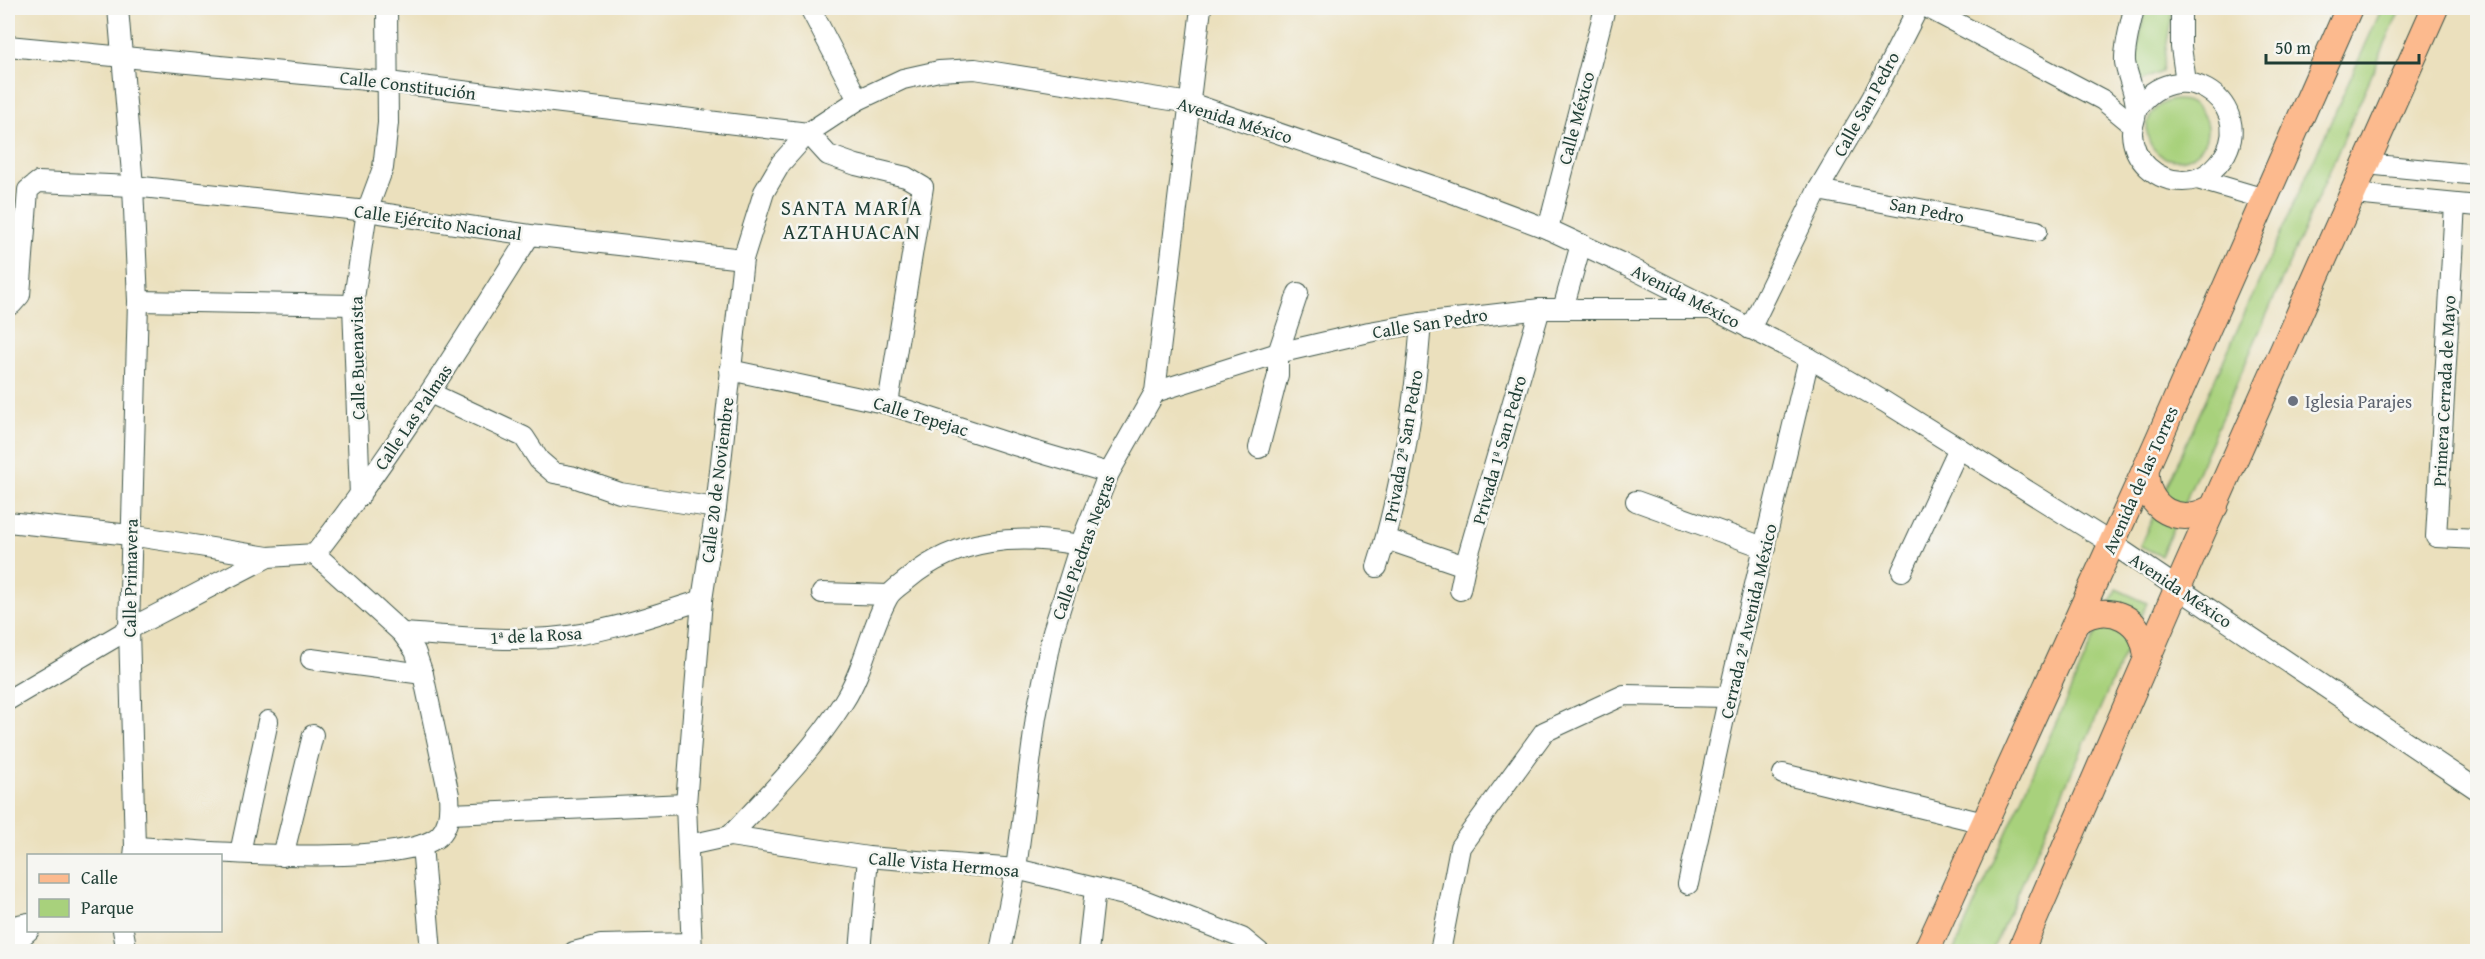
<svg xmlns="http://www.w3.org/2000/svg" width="2485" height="959" viewBox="0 0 2485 959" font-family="'Gentium Book Plus',serif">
  <rect width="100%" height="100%" fill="#f6f6f2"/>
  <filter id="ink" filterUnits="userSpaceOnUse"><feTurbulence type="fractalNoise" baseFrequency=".0167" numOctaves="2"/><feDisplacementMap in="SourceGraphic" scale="12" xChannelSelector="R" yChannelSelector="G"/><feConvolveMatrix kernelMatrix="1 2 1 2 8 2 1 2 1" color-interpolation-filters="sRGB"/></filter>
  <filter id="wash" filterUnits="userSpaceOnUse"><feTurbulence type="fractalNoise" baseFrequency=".008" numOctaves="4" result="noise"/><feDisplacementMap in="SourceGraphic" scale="24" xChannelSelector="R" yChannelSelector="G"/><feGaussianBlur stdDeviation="1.35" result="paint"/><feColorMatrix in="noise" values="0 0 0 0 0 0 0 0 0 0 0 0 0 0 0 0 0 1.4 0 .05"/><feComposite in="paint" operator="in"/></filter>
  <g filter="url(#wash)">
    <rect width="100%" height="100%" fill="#ebe0bd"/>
    <!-- green -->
    <g fill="#a8d17c" stroke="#648758" stroke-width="1.5">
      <path d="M2145,8H2173L2162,72L2132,84Z"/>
      <path d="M2382,8H2401L2161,556L2140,546Z"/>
      <circle cx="2177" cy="130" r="30"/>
      <path d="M2116,589L2147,603L1992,951L1953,952Z"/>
    </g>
  </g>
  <g filter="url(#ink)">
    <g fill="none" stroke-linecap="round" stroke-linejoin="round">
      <defs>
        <g id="minor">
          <path d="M118,8L133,186L138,301L129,629L135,847L134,856"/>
          <path d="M810,8L858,100"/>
          <path d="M1928,8L2103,100L2132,124"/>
          <path d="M2134,8C2131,24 2124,45 2125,62C2127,77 2137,95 2136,111C2136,118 2132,125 2132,133C2133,160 2156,181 2183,181C2202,181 2217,169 2226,153C2253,101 2177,50 2136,110"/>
          <path d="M2181,8V47L2186,82"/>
          <path d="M8,46L388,82L808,133"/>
          <path d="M808,133L828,155L856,165L906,177L923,187L888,404"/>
          <path d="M2366,164L2478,175"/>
          <path d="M2197,179L2265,199"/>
          <path d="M1818,190L2037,231"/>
          <path d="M2354,194L2478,206"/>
          <path d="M2455,204L2436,537L2478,539"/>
          <path d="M1548,229L1605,8"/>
          <path d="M138,301L353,305"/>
          <path d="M8,304H12L20,295L28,190L38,182L133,186L367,211L530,235L743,259"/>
          <path d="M1563,309L1581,244"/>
          <path d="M1750,329L1818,190L1872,98L1918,8"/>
          <path d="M730,370L888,404L1014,445L1109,473"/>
          <path d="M1155,392L1278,353L1369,332L1421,323L1540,309H1709"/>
          <path d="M430,393L524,437L539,460L554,473L571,476L620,493L716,508"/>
          <path d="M1259,448L1278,375V353L1298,293"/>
          <path d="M360,496L353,305L367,211L383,168L388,123L387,8"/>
          <path d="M1636,501L1766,548"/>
          <path d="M8,522L130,535L268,557"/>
          <path d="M1386,539L1465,566"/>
          <path d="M1377,567C1401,492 1415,402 1421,323"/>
          <path d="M1902,571L1959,448"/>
          <path d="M1460,590L1465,566L1540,309"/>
          <path d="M822,593L889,595"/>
          <path d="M402,633C451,636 501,641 550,638C602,634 652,616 702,600"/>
          <path d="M311,659L423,674"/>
          <path d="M8,700L129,629L268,557L315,554C394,453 461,344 530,235"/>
          <path d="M1783,774L1984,823"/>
          <path d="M450,814L686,804"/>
          <path d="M730,836C770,793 812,752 844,701C864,670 870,629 888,597C892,590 902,584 908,579C958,537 1019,534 1080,545"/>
          <path d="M422,845L431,952"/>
          <path d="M689,845L730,836L868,857L1016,869L1141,899L1242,938L1259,952"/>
          <path d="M135,847C189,850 406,870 440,835C450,825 450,808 449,795L423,674L415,651L402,633L315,554"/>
          <path d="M240,853L268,721"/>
          <path d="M283,856L313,735"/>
          <path d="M1688,884L1733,677L1809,358"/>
          <path d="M8,927L28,923"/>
          <path d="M123,930L127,952"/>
          <path d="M8,949L29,930"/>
          <path d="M574,952L601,945L691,943"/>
          <path d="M692,952L686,804L702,600L716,508L743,259L764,192L781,163L808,133L858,100L903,79L939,71L975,69L1190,103L1447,191L1548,229L1619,262L1809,358L1885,402L2111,543L2478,790"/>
          <path d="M860,952L868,857"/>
          <path d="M1000,952L1016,869L1036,717L1053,631L1080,545L1109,473L1155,392L1201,8"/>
          <path d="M1088,952L1095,889"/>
          <path d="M1440,952L1460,847L1544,732L1624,695L1729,697"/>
        </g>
        <g id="major">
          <path d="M2146,468C2143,510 2181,529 2215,506"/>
          <path d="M2076,622C2110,600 2145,619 2147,659"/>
          <path d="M1926,952L2146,468L2349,8"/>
          <path d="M2020,952L2178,587L2435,8"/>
        </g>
      </defs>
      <!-- minor casing -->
      <use href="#minor" stroke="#3e5549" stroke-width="22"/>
      <!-- major casing -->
      <use href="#major" stroke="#3e5549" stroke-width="28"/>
      <!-- minor -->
      <use href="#minor" stroke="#fff" stroke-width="20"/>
      <!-- major -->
      <use href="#major" stroke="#fcba8e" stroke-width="26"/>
    </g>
  </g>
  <!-- markers -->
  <circle fill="#6b7280" stroke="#f6f6f2" stroke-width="2" cx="2293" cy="401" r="6"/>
  <g text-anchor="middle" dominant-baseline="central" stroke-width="5" stroke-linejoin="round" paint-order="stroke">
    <!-- street labels -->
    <g font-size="18" fill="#1f3d34" stroke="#f6f6f2">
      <text transform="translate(408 85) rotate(7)">Calle Constitución</text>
      <text transform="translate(1866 104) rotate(-61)">Calle San Pedro</text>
      <text transform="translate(1576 118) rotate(-75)">Calle México</text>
      <text transform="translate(1235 120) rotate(17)">Avenida México</text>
      <text transform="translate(1927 210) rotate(11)">San Pedro</text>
      <text transform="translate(438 222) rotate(8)">Calle Ejército Nacional</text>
      <text transform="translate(1686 296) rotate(27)">Avenida México</text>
      <text transform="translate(1430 323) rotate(-9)">Calle San Pedro</text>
      <text transform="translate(357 358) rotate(-91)">Calle Buenavista</text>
      <text transform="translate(2444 391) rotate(-87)">Primera Cerrada de Mayo</text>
      <text transform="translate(921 416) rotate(17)">Calle Tepejac</text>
      <text transform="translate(413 417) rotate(-56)">Calle Las Palmas</text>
      <text transform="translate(1403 446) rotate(-80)">Privada 2ª San Pedro</text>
      <text transform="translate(1499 450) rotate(-74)">Privada 1ª San Pedro</text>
      <text transform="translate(717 480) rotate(-83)">Calle 20 de Noviembre</text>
      <text transform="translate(2140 480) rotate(-66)">Avenida de las Torres</text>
      <text transform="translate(1083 547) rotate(-70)">Calle Piedras Negras</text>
      <text transform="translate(130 578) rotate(-89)">Calle Primavera</text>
      <text transform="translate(2181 590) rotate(34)">Avenida México</text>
      <text transform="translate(1748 621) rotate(-77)">Cerrada 2ª Avenida México</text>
      <text transform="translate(536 635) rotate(-3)">1ª de la Rosa</text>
      <text transform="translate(944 864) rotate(5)">Calle Vista Hermosa</text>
    </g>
    <!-- worship labels -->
    <g font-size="18" fill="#5b616d" stroke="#f6f6f2" text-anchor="start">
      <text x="2305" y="401">Iglesia Parajes</text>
    </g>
    <!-- quarter labels -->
    <g font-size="21" letter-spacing="1.5" fill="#1f3d34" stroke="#f6f6f2">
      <text x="852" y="207">SANTA MARÍA<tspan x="852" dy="24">AZTAHUACAN</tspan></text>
    </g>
  </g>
  <!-- margin -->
  <rect width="2485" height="959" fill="none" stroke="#f6f6f2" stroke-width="30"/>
  <!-- legend -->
  <rect x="27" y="854" width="195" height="78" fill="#f6f6f2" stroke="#a0aca6" stroke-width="1.5"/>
  <rect x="39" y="874" width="30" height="9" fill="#fcba8e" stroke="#a0aca6" stroke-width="1.5"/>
  <text x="81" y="884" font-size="18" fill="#1f3d34">Calle</text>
  <rect x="39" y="899" width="30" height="18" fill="#a8d17c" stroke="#a0aca6" stroke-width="1.5"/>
  <text x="81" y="914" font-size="18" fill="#1f3d34">Parque</text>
  <!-- scale -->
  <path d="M2266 54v9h153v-9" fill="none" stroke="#1f3d34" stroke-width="3"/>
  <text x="2275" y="54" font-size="18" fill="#1f3d34" stroke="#f6f6f2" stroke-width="4.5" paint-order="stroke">50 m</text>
</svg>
